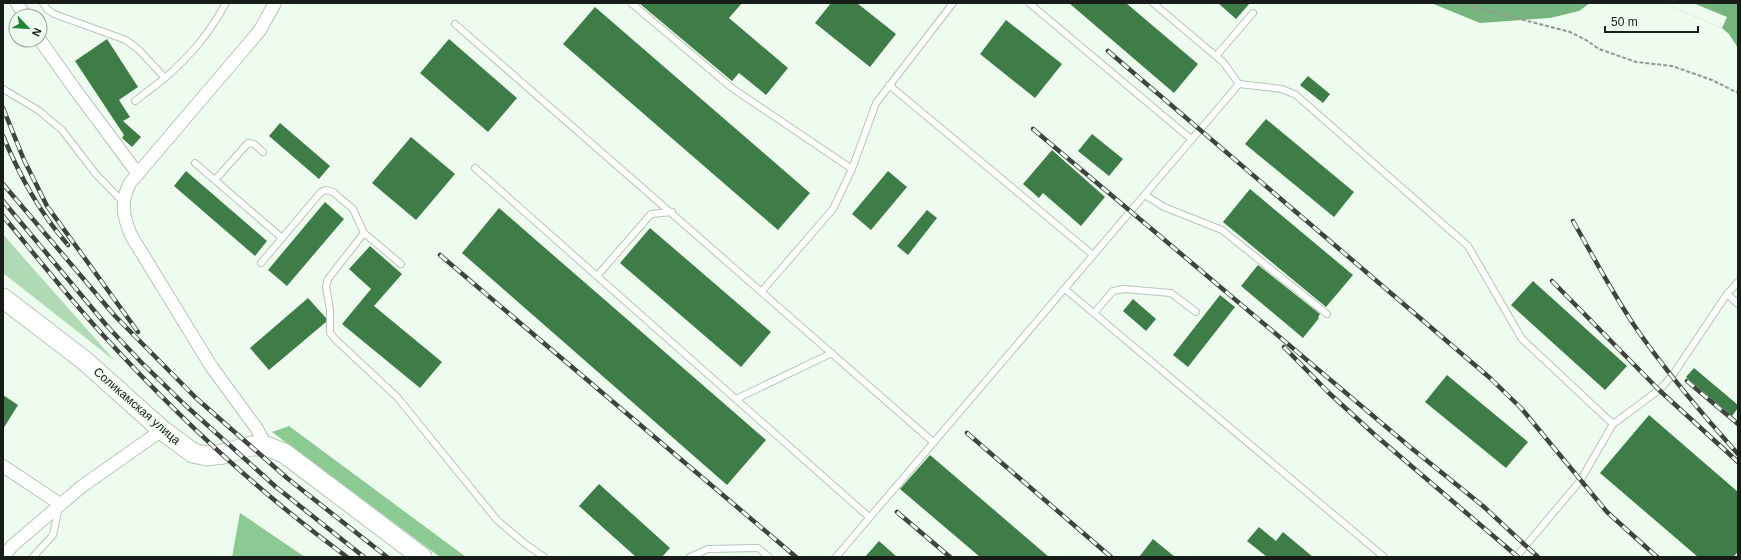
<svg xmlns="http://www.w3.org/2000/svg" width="1741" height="560" viewBox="0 0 1741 560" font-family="Arial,sans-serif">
  <rect width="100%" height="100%" fill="#eefcef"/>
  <!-- green -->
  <path fill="#afdab3" d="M3,234L15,248L115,361L3,273Z"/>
  <!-- forest -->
  <g fill="#8bcb93">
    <path d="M289,426L466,557H440L272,432Z"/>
    <path d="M240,513L305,557H232Z"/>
  </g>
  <!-- water -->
  <g fill="#76b67e">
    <path d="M1431,3H1590L1579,11L1550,18L1480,23Z"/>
    <path d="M1663,3H1738V48L1729,34L1722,28Z"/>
  </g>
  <!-- pier -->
  <path fill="#eefcef" d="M1663,3H1693L1727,17L1722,28Z"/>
  <!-- building -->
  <g fill="#3e7d48">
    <path d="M639,3H742L729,18L788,68L766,95L739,73L732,81Z"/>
    <path d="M831,3H857L896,34L870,67L815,23Z"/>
    <path d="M1069,3H1126L1198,64L1174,93Z"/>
    <path d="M1218,3H1250L1236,19Z"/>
    <path d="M595,7L810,193L778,230L563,44Z"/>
    <path d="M1006,20L1062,64L1035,98L980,54Z"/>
    <path d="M107,39L138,87L119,100L130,117L123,121L141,137L132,147L122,138L124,135L75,61Z"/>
    <path d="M449,39L517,98L488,132L420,73Z"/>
    <path d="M1308,76L1330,94L1323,103L1300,85Z"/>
    <path d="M1266,119L1354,192L1334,217L1245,144Z"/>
    <path d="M280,123L330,166L319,179L269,136Z"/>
    <path d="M1092,134L1123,159L1109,176L1078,151Z"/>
    <path d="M411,137L455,174L416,220L372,183Z"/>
    <path d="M1052,150L1105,197L1081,226L1043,193L1039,198L1023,184Z"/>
    <path d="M186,171L267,241L255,256L174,186Z"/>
    <path d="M888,171L907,187L871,230L852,214Z"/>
    <path d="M1250,189L1353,275L1326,307L1223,222Z"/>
    <path d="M325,202L344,219L287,286L268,270Z"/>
    <path d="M499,208L766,440L727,485L462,253Z"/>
    <path d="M927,210L937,218L908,255L897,246Z"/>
    <path d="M650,228L771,332L741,367L620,263Z"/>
    <path d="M370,246L402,274L374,306L442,362L420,388L342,324L371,289L349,269Z"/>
    <path d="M1258,265L1320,314L1318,317L1319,318L1303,338L1241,286Z"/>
    <path d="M1533,281L1627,366L1605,390L1511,305Z"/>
    <path d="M1220,295L1235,307L1188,367L1173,355Z"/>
    <path d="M308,298L326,318V322L269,370L250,348Z"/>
    <path d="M1133,299L1156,319L1146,331L1123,311Z"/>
    <path d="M1694,368L1738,405V408L1732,416L1686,377Z"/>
    <path d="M1447,375L1528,442L1506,468L1425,402Z"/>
    <path d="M3,395L18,405L3,429Z"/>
    <path d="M1649,415L1738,492V552L1733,557H1698L1600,473Z"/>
    <path d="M930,455L1049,557H980L900,489Z"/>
    <path d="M599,484L670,548L662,557H636L579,506Z"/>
    <path d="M1259,527L1276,541L1283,532L1313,557H1267L1247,541Z"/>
    <path d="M1153,539L1175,557H1139Z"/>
    <path d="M879,541L897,557H865Z"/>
  </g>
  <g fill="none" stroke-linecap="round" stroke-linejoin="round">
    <defs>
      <g id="service">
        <path d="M43,3L47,9L54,14L126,40L139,50L165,78C192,54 208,35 226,3"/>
        <path d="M631,3L732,88L852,169"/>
        <path d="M1029,3L1191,139"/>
        <path d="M1153,3L1223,62L1239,84"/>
        <path d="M455,24L933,442"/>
        <path d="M1216,56L1253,13"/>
        <path d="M1239,84L1282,89L1296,95L1468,246L1522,339L1613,424"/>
        <path d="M889,85L1093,255"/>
        <path d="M3,89L38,110L62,130L95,173L123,202"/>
        <path d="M135,101L165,78"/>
        <path d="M195,163L282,238"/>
        <path d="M475,168L869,517"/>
        <path d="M215,180L248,143L254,144L263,152"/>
        <path d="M1145,195L1164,207L1222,230L1327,314"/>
        <path d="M261,263L321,192L326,190L333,192L353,209L364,233"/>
        <path d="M401,264L364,233L328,279L326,287L330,310V333L336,340L397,397L497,520L524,543L544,557"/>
        <path d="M597,276L651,214L672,212"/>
        <path d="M1065,289L1384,557"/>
        <path d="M762,291L833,209L852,169L876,103L953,3"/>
        <path d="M1727,294L1738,304"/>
        <path d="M1094,313L1113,291L1124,289L1171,293L1196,312"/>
        <path d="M736,399L832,353"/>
        <path d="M33,557L53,535L59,507"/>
        <path d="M690,557L708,549L758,548L769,557"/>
        <path d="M836,557L1239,84"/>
        <path d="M1516,557L1580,481L1613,424L1659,390L1672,376L1727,294L1738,282"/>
      </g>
      <g id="minor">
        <path d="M17,3L25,16"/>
        <path d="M40,40L74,88L138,174"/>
        <path d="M266,446L257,429L211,366L132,237C123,218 120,201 130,183L250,42L260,30L275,3"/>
        <path d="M3,466L60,504"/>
        <path d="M3,557L12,546L81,487L162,430"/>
      </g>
      <path id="primary" d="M3,298L85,361L162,430L193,453L207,456L223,454L251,446H266L284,453L422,557"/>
    </defs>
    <!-- service casing -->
    <use href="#service" stroke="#b8c5b9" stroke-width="8"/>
    <!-- minor casing -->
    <use href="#minor" stroke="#b8c5b9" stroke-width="14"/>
    <!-- primary casing -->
    <use href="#primary" stroke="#b8c5b9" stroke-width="21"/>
    <!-- path -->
    <path stroke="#909a91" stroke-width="2" stroke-dasharray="4 2" stroke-linecap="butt" d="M1458,3L1570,32L1586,40L1599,49L1636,62L1672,66L1712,80L1738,93"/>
    <!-- service -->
    <use href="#service" stroke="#fff" stroke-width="6"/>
    <!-- minor -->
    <use href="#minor" stroke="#fff" stroke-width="12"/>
    <!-- primary -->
    <use href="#primary" stroke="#fff" stroke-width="19"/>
    <defs>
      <g id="rail">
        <path d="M1108,51L1490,378L1521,408L1607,512L1657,557"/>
        <path d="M3,108L24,160L47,206L138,332"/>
        <path d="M1033,129L1410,447L1483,506L1538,557"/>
        <path d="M3,136C20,176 39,212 68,245"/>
        <path d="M3,184L115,316L196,398L287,478L387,557"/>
        <path d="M3,201L107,326L141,362L184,404L276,487L364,557"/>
        <path d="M3,216C36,256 68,297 103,335C177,416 258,492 347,557"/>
        <path d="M1573,221C1594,258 1614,296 1638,331C1668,374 1703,415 1738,454"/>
        <path d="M440,255L796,557"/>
        <path d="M1552,281L1659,390L1738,462"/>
        <path d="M1284,347L1329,393L1375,435L1518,557"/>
        <path d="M1687,381L1738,424"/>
        <path d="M967,433L1111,557"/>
        <path d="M897,512L950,557"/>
      </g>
    </defs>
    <!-- rail casing -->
    <use href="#rail" stroke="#3e443f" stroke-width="4.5"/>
    <!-- rail -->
    <use href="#rail" stroke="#eefcef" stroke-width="3" stroke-dasharray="9" stroke-linecap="butt"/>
  </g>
  <g text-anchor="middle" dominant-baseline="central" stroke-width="3" stroke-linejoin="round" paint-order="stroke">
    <!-- street labels -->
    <g font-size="12" fill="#181d19" stroke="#eefcef">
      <text transform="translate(137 406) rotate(41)">Соликамская улица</text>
    </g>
  </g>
  <!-- border -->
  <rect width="1741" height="560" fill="none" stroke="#181d19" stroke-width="8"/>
  <!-- north arrow -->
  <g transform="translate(28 28) rotate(115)"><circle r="19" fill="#eefcef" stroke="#98a399"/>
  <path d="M0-3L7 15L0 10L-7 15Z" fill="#21863a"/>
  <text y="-6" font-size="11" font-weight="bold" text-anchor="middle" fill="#181d19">N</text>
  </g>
  <!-- scale -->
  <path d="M1605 26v6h93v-6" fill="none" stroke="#181d19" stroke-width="2"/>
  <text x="1611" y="26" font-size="12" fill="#181d19" stroke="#eefcef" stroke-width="3" paint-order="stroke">50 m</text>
</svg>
